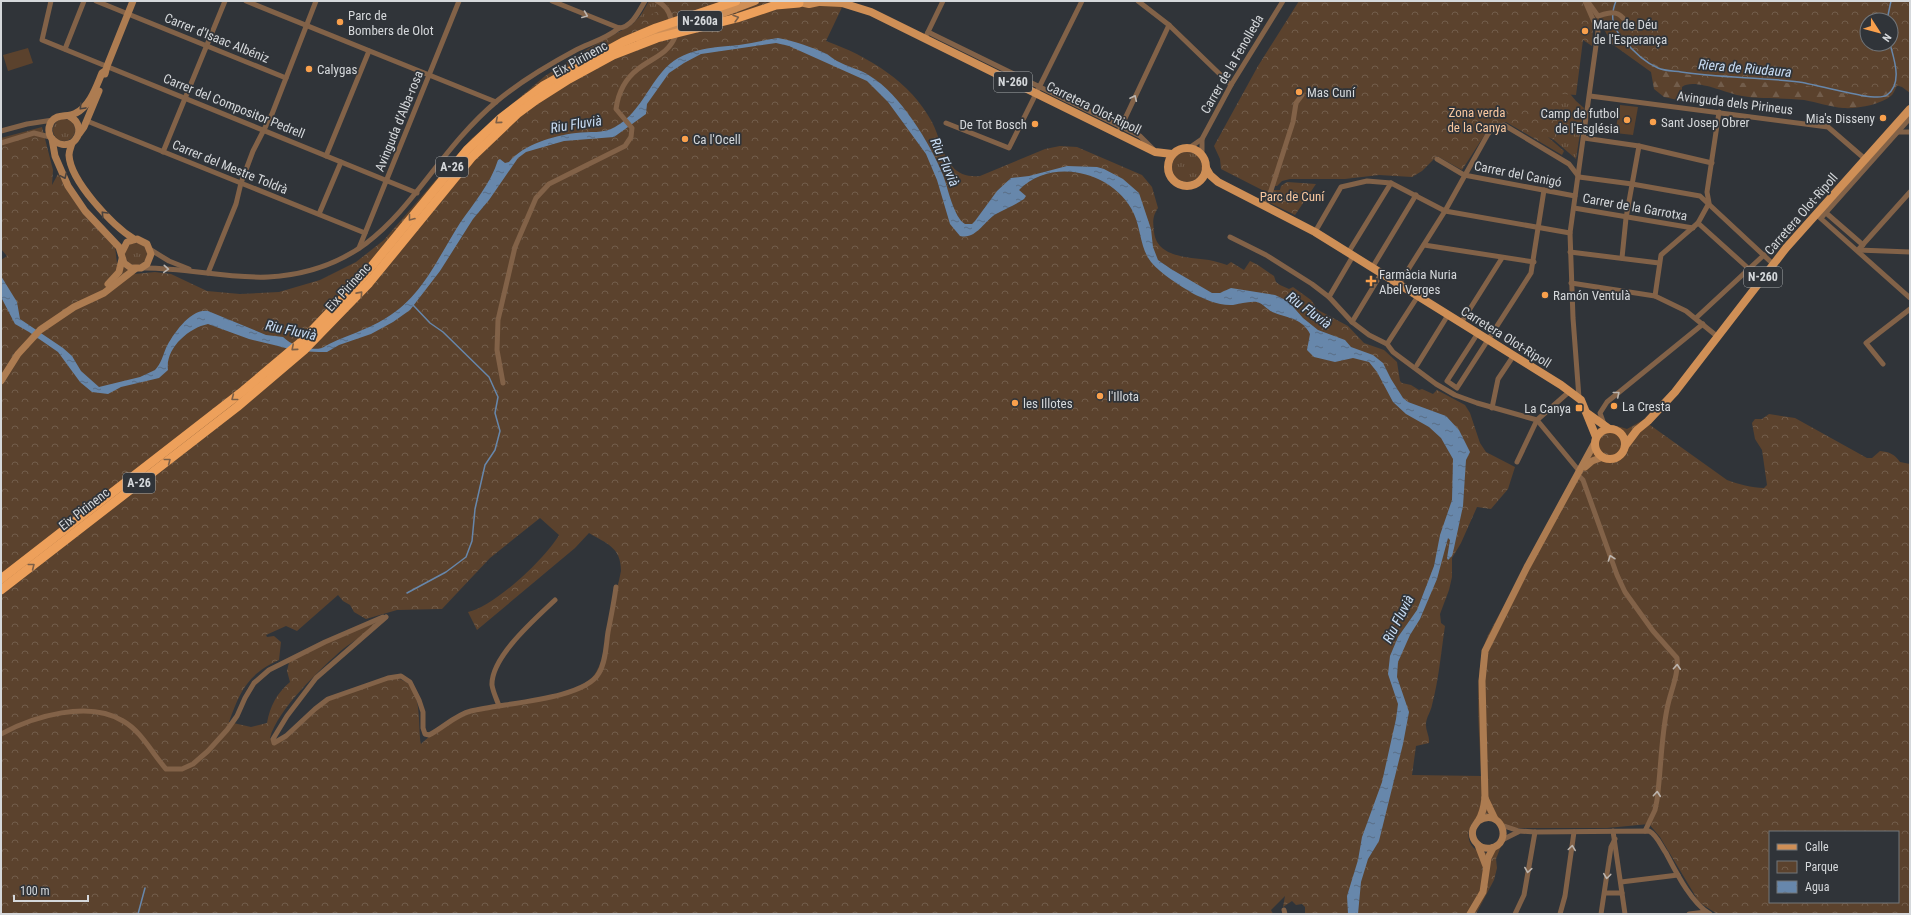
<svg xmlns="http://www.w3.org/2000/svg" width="1911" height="915" viewBox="0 0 1911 915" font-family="'Roboto Condensed',sans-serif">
  <defs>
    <pattern id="grass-tufts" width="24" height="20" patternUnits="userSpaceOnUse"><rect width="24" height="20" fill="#5b422d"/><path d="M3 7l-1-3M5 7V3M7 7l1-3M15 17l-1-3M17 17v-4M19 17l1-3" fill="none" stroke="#725d4b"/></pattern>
    <pattern id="forest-firs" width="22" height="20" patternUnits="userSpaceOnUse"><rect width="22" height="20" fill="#5b422d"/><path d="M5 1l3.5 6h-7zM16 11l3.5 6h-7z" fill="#725d4b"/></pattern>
    <pattern id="park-crowns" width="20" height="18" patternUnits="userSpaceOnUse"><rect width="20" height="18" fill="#5b422d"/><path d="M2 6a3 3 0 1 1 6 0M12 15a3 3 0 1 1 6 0" fill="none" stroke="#725d4b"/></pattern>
    <pattern id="water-ripples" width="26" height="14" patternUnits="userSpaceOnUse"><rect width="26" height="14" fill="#6787ab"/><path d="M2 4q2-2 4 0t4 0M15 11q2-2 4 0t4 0" fill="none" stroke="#596e86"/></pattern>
  </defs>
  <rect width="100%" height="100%" fill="#303439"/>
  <!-- grass -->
  <g fill="url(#grass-tufts)">
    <path d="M649,1H730L629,28L641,15Z"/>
    <path d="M1524,38L1576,101L1584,108L1576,159L1540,128Z"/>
    <circle cx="64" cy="130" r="11"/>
    <circle cx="1187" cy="167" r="15"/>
    <circle cx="136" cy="254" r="11"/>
  </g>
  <!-- forest -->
  <path fill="url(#forest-firs)" d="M1901,1L1899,78C1897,84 1896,90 1892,95C1881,105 1857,109 1843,108C1830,107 1817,102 1804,100C1782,97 1758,100 1737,95C1724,92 1693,78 1682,87V91L1697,100L1696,104L1664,97L1654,89L1651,72L1612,44L1605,31L1592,21L1827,52L1891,44V20Z"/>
  <!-- park -->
  <g fill="url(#park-crowns)" fill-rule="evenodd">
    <path d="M676,1H845L826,41C868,56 911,82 932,122C939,135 942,155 952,166C959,175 969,177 980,176L1045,149L1060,146L1077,147L1142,175L1152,187L1158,208C1152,217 1153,222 1154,232C1157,258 1189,257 1209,260C1215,261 1221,263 1227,265L1231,262L1244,270L1250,261L1258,265L1274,276L1276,282L1280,285L1289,289L1293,287L1311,300L1318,310L1348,326L1364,343L1384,350L1397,362L1400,381L1402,383L1411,385L1419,390L1422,389L1433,394L1437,390L1465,405L1470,413L1480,443L1486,452L1515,467L1508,489L1491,509L1477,507L1461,543L1452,558V577L1449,590L1440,614L1441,623L1445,626C1441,652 1439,679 1432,705C1431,711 1427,716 1426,723C1425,730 1430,736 1429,743L1416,746L1412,775L1481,776C1480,734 1472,672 1488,635L1590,448C1595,422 1604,422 1627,429L1643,420L1727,480C1738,484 1752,488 1764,488L1767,485L1762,450L1755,439L1752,423L1755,419H1762L1769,414L1795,418L1867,458H1872L1880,451C1890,452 1894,454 1900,462L1910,464V914H1717L1699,902L1660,837L1649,824L1607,828H1503L1493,818L1473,822C1458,843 1483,864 1501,846L1496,859L1497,868L1494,880L1476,914H1305V907L1302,904L1296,905L1292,901L1283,907L1285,896L1271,910L1273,914H1V260L7,256L1,249V138L42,127L53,170L52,185L58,174L82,213L115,247L117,263L134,274L155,272L171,274L207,291L240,294L279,292L320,280L356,262L384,240L471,139L545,76L591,47ZM540,518L559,535C546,558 494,607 468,612L477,630L575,548L589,533C607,544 621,547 621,571C619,582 615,594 613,606C608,627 607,655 595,674C580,696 508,707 481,711C463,713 434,731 421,744C417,721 425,678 391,678L328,701L274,743L270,738C277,710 321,668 343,649C353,641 369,633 376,622L320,643L289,662L287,671L290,682C277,693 270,706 267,723L251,727L229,722C240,691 248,674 279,660L281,642L274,636L267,637L266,635L286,626L297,631L338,595L343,601L350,605L354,612L366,619L397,610L442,609L490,558ZM1770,832H1898V902H1770Z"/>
    <path d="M1299,1H1910V93L1902,87L1889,83L1886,89L1880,92L1855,96L1802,85L1778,82L1737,83L1672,72L1656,65L1633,51L1626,45L1610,25L1593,28L1592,46L1583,40L1576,95L1561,94L1554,140L1548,137L1564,151L1562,155L1506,122L1491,125L1462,170L1437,156L1422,171L1412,177L1379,175L1345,179H1290L1282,181L1277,186H1271L1268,193L1221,169L1220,159L1214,146L1258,66ZM1867,20H1891V44H1867Z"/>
    <path d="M1287,182L1316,184L1295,215L1270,203L1268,199L1273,190H1280L1281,186Z"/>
  </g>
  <!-- pitch -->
  <g fill="#5b422d">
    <path d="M28,48L33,63L8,71L3,55Z"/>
    <path d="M1620,105L1638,107L1633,135L1615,133Z"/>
  </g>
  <!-- water -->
  <path fill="url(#water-ripples)" d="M778,38C794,41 812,47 827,54C830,56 833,59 837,61C848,67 860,69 870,76C900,94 930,143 943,175C948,188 954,218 965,224H972L975,221L997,191L1011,178L1029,176L1067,166L1097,167L1104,169L1123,179L1139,193L1151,229L1153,247L1158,260L1171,269L1212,293H1220L1231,288L1275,295L1288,301L1303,318L1318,330L1345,340L1351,347L1373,355L1383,363L1391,379L1403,398L1408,402L1446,416L1459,430L1470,452L1466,460L1463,506L1454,548L1452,556L1448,560L1447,558L1450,540L1448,538L1437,579L1420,619L1410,635L1398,662L1397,677L1409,712L1403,744L1379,841L1368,859L1361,882L1358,914H1348L1347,896L1358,860L1362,837L1382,782L1396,719L1398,704L1388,674L1390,656L1398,637L1417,610L1434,566L1440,535L1452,500L1453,459L1441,438L1429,427L1406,414L1393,402L1377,372L1369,362L1353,358L1335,362L1314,357L1307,350L1310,334C1303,319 1288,318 1275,313C1268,311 1264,304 1257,302C1249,301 1240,304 1233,305C1219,306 1204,299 1192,293C1179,285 1161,274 1151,262C1140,248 1141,229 1134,214C1115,172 1052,156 1019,190L1026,196L1024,199C1015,205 1005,209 996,214C984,221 976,240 960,236L950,224L937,180L926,154L888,102L867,81L789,46L776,43L701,54L684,63L669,73L647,104L646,114L614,137L564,141L526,152L518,158L489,200L473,219L440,271L410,310L393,322L371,334L339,345L327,352H319L297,351L274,345L249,339L208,324C188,328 165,349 168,370L159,378L121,387L108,394L92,392L80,382L58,352L29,332L15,324L1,297V276L17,302L20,319L63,348L72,356L81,371L99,387L140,377L155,370C161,364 163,355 166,348C173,334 191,308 208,311L266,335L283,337C292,346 310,351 322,348C342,336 366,331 386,318C423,296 438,257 460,223C473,204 491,183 498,160L500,159L505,163L509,162C524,144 553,136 576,133C590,131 603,134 615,127C637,115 646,91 662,72C682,48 710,48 739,45C752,43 765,40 778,38Z"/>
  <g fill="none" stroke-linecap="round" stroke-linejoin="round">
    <!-- stream -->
    <g stroke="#6787ab" stroke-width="1.5">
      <path d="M1616,1C1610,16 1612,27 1623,39C1632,50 1644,62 1658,68C1664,71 1674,71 1681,72C1720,78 1760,77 1799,82C1816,84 1876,103 1887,95C1903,83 1894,59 1890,44"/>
      <path d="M1887,20L1891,1"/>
      <path d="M407,593L446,572L466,557L472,541L475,509L485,465L495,450L500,431L495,413L498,397L489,377L443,332L430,323L413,305"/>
      <path d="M138,914L145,888"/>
    </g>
    <!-- street -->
    <g stroke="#826248" stroke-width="5">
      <path d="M51,1L42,40L417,193"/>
      <path d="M96,1L286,78"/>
      <path d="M246,1L496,102"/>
      <path d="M552,1L619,28"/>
      <path d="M657,1C665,5 669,10 671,19"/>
      <path d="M1138,1L1169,25L1231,85"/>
      <path d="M1588,2L1598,16C1608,13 1616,10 1623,18"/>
      <path d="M619,28C632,27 639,11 645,1"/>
      <path d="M928,32L1140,136L1153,149"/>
      <path d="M927,34L943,1"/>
      <path d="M65,49L84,1"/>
      <path d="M1590,96L1828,127L1865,159"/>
      <path d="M87,121L365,233"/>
      <path d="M946,123L1009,148L1082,1"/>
      <path d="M1120,129L1169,25"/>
      <path d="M1,131L27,124L53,120"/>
      <path d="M1898,132H1910"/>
      <path d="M1584,138L1639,146L1712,163"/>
      <path d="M1202,139V155"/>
      <path d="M1,143L34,133L50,137"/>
      <path d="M1189,148L1202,139L1231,85L1283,1"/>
      <path d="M163,152L225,1"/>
      <path d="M326,156L369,51"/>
      <path d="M1437,159L1464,175L1575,196"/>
      <path d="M1579,177L1632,184L1700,196L1773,264"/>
      <path d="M1266,206L1293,122L1296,103L1302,95"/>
      <path d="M1574,208L1693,228"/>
      <path d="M1825,212L1863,245"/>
      <path d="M319,214L341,162"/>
      <path d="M1818,216L1910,298"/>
      <path d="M1821,218L1910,118"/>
      <path d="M1698,223L1749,269"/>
      <path d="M1315,232L1341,187L1367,181L1391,183L1445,211L1570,233"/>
      <path d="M1230,237L1266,255L1312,284L1329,297L1352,322L1369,335L1387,344L1393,352L1436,384L1455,395L1477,403L1537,420L1580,472"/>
      <path d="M1424,245L1534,262"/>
      <path d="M359,248L459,1"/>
      <path d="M151,250L169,261L189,269"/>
      <path d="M1858,250L1910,192"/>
      <path d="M1858,250L1910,252"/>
      <path d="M1570,252L1659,263"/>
      <path d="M1348,253L1391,183"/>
      <path d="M1622,258L1626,218L1639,146"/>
      <path d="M141,268C184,267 225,279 268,277C395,270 414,171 497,101C521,81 548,65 576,50C590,43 606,39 619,28"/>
      <path d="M1372,268L1416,195"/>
      <path d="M208,273L236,204L241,183L253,151L272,114L316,1"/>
      <path d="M1571,283L1655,296L1686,311L1718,337"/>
      <path d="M1399,284L1445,211L1488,134L1494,127L1504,125L1569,164L1579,177"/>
      <path d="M1655,296L1661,255L1698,223L1709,203L1707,192L1719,112"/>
      <path d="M1329,297L1353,256"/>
      <path d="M1696,318L1764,255"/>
      <path d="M1352,322L1381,274"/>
      <path d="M1461,323L1502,258"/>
      <path d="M1478,333L1447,381L1457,388L1531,273L1544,190"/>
      <path d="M1387,344L1418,296"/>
      <path d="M1883,364L1866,343L1910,309"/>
      <path d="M1417,365L1448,315"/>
      <path d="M503,383L497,350L498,320L515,247L536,198L549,184L625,146L631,137L632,128L616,109C618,94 625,79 638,69C652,58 668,54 675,37"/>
      <path d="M1579,398L1573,318L1570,233L1598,31L1585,1"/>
      <path d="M1492,408L1498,379L1514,355"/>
      <path d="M1604,424L1600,413L1607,402L1703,324"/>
      <path d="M1517,462L1537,420L1570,391"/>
      <path d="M1578,475L1583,480L1617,575L1625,592L1653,631L1677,658C1679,675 1670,692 1667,709C1661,739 1661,770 1657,800L1655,810L1645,831"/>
      <path d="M386,617L316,678L287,716L273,739L274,743L286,736L315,709L328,699L388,678L401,676L410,682L419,700L423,712V728L425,734L429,735C443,728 455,715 471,711C501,703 584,700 599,673C606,661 606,645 608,632C611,617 614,602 616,587"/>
      <path d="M499,706C497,700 493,692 492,685C491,657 535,619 555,600"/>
      <path d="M1,734C34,716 89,700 123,721C141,731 152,753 166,769H182L193,764L208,751L227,730L237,716L245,698L254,683L269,670L325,642L383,617"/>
      <path d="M1501,825L1519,831L1535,832L1649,831C1657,835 1661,846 1666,853C1676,872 1691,903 1710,914"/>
      <path d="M1613,831L1625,914"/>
      <path d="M1502,840L1518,832"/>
      <path d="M1621,882L1678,875"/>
      <path d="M1605,893H1622"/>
      <path d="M1284,910L1285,914"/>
      <path d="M1515,914L1524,895L1535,832"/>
      <path d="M1560,914L1565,896L1574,832"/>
      <path d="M1601,914L1611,847L1615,839"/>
      <path d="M1689,914L1706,912"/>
    </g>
    <!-- secondary -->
    <g stroke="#ad7c51" stroke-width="7">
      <path d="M105,74L107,66L133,1"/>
      <path d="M69,116C81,122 82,135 72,143C59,149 43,137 51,122C57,113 67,118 76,113C90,106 96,87 102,73L105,71"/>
      <path d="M79,134L84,127L99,91"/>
      <path d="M52,139L55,156L68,186L85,211L119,247L124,263L131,268H141L147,264L151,254L147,244L137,239L127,242L122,252"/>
      <path d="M72,143C71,147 69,151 69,155C70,181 113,226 134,239"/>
      <path d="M108,284L119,272L122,259"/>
      <path d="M1,381L18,354L40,330L74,307L104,293L135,269"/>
      <path d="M1585,467L1592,461L1603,457"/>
      <path d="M1485,798L1495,819"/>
      <path d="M1478,821C1501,806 1514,843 1491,848C1480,850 1470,840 1473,829C1474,826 1476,824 1478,821C1483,814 1484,806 1485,798L1482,681L1485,651L1527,567L1594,444"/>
      <path d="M1478,845L1486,866"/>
      <path d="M1470,914L1483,892L1488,858L1493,848"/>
    </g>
    <!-- primary -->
    <g stroke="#cf8f56" stroke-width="8">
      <path d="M795,1L809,4L823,1"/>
      <path d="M821,2L842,3L871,12L1155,152L1172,154"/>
      <path d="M640,39L707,19L755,1"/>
      <circle cx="1187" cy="167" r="19"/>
      <path d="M1206,168L1210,175L1218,182L1315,232L1561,385L1581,400L1596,437"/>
      <path d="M1587,413L1608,428"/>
      <circle cx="1610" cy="444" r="15"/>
      <path d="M1625,446L1637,430L1648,421L1675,392L1786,248L1910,109"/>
    </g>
    <!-- highway -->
    <g stroke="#eda05b" stroke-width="9">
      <path d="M1,579L243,391L300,343L362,278L467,150L501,118L543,86L623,42L656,28L736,1"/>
      <path d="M1,590L237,407L304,350L369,283L472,157L517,114L536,100L569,79L613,55L657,38L737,18L776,5L799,3"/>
    </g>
  </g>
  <!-- one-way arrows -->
  <defs><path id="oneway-chevron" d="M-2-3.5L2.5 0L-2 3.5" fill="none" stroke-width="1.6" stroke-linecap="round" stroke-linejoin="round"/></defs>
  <g stroke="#bcb5af">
    <use href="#oneway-chevron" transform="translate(585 15) rotate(22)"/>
    <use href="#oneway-chevron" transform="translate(1134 98) rotate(-65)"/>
    <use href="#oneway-chevron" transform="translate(166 269) rotate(4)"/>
    <use href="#oneway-chevron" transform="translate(1617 394) rotate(-39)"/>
    <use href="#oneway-chevron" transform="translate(1611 558) rotate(-109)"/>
    <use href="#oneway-chevron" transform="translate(1677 667) rotate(-86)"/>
    <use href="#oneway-chevron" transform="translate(1657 794) rotate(-85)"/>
    <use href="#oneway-chevron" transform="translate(1572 848) rotate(-82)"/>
    <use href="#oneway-chevron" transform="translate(1528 870) rotate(99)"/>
    <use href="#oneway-chevron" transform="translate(1607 876) rotate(97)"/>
  </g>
  <g stroke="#7c5f47">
    <use href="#oneway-chevron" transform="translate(736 18) rotate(-16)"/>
    <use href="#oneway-chevron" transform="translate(498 121) rotate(139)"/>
    <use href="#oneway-chevron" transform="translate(411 218) rotate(128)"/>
    <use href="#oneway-chevron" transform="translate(360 294) rotate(-48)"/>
    <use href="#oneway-chevron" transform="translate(294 348) rotate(139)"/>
    <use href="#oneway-chevron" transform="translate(234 398) rotate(142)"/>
    <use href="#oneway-chevron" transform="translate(168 461) rotate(-38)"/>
    <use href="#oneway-chevron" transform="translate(32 566) rotate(-38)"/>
  </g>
  <g stroke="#49423e">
    <use href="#oneway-chevron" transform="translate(82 107) rotate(133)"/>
    <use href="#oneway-chevron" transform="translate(64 176) rotate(66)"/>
    <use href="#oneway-chevron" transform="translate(104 214) rotate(-133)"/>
  </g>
  <!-- markers -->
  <g fill="#f9a04c" stroke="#303439" stroke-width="1.5">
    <circle cx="340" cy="22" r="4"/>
    <circle cx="1585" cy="31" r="4"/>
    <circle cx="309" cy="69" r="4"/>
    <circle cx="1299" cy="92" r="4"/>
    <circle cx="1883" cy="118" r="4"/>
    <circle cx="1627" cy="120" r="4"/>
    <circle cx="1653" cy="122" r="4"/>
    <circle cx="1035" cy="124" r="4"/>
    <circle cx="685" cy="139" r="4"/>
    <path d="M1369 275h4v4h4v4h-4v4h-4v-4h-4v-4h4z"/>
    <circle cx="1545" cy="295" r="4"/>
    <circle cx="1100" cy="396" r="4"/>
    <circle cx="1015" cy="403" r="4"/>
    <circle cx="1614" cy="406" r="4"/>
    <rect x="1575" y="404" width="8" height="8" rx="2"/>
  </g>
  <g text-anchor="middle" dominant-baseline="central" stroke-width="3.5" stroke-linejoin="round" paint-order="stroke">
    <!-- shield labels -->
    <g fill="#303439" stroke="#a4a7aa" stroke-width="1">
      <rect x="678" y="11" width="44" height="20" rx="3"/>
      <rect x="994" y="72" width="38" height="20" rx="3"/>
      <rect x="436" y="157" width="32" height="20" rx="3"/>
      <rect x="1744" y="267" width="38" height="20" rx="3"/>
      <rect x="123" y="473" width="32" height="20" rx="3"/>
    </g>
    <g font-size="12" font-weight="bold" fill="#d5d8db">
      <text x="700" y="21">N-260a</text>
      <text x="1013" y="82">N-260</text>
      <text x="452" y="167">A-26</text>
      <text x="1763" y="277">N-260</text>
      <text x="139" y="483">A-26</text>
    </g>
    <!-- poi labels -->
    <g font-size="13" fill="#d5d8db" stroke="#303439" text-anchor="start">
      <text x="348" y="15">Parc de<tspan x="348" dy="15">Bombers de Olot</tspan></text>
      <text x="1593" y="24">Mare de Déu<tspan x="1593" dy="15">de l'Esperança</tspan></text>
      <text x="317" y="69">Calygas</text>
      <text x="1307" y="92">Mas Cuní</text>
      <text x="1619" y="113" text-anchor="end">Camp de futbol<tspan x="1619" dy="15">de l'Església</tspan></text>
      <text x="1875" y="118" text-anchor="end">Mia's Disseny</text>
      <text x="1661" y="122">Sant Josep Obrer</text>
      <text x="1027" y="124" text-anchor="end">De Tot Bosch</text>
      <text x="693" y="139">Ca l'Ocell</text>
      <text x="1379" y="274">Farmàcia Nuria<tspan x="1379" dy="15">Abel Verges</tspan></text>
      <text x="1553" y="295">Ramón Ventulà</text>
      <text x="1108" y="396">l'Illota</text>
      <text x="1023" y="403">les Illotes</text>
      <text x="1622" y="406">La Cresta</text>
      <text x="1571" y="408" text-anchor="end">La Canya</text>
    </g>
    <!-- street labels -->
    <g font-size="13" fill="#d5d8db" stroke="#303439">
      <text transform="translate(217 38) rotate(22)">Carrer d'Isaac Albéniz</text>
      <text transform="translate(580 59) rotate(-29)">Eix Pirinenc</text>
      <text transform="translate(1232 64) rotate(-60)">Carrer de la Fenolleda</text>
      <text transform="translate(1735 103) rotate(7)">Avinguda dels Pirineus</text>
      <text transform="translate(234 106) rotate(22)">Carrer del Compositor Pedrell</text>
      <text transform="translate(1094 108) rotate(26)">Carretera Olot-Ripoll</text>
      <text transform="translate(399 121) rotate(-68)">Avinguda d'Alba-rosa</text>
      <text transform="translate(230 167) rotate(22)">Carrer del Mestre Toldrà</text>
      <text transform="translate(1518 174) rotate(11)">Carrer del Canigó</text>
      <text transform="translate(1635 207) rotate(10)">Carrer de la Garrotxa</text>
      <text transform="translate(1801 214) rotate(-49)">Carretera Olot-Ripoll</text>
      <text transform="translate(348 287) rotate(-48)">Eix Pirinenc</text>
      <text transform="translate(1506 337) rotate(32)">Carretera Olot-Ripoll</text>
      <text transform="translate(84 509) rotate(-38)">Eix Pirinenc</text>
    </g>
    <!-- park labels -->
    <g font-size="13" fill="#f8c79f" stroke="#303439">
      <text x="1477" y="112">Zona verda<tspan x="1477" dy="15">de la Canya</tspan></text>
      <text x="1292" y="196">Parc de Cuní</text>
    </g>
    <!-- water labels -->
    <g font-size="14" font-style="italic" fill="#cadef5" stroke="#303439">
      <text transform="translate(1745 68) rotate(5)">Riera de Riudaura</text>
      <text transform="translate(576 124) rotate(-9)">Riu Fluvià</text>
      <text transform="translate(945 162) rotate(66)">Riu Fluvià</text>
      <text transform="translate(1309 310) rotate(36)">Riu Fluvià</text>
      <text transform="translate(291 330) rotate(12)">Riu Fluvià</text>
      <text transform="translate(1398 619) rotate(-63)">Riu Fluvià</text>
    </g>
  </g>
  <!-- border -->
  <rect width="1911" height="915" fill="none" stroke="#d5d8db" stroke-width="4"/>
  <!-- legend -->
  <rect x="1769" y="831" width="130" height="72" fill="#303439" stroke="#72767a"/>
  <rect x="1777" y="844" width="20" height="6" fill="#cf8f56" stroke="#72767a"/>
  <text x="1805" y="851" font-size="12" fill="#d5d8db">Calle</text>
  <rect x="1777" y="861" width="20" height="12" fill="url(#park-crowns)" stroke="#72767a"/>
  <text x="1805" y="871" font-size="12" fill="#d5d8db">Parque</text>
  <rect x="1777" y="881" width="20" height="12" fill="url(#water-ripples)" stroke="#72767a"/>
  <text x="1805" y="891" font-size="12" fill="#d5d8db">Agua</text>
  <!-- north arrow -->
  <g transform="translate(1879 32) rotate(126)"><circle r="19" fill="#303439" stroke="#72767a"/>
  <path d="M0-3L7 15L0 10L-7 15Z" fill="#f9a04c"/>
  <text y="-6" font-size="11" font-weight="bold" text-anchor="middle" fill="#d5d8db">N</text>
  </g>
  <!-- scale -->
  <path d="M14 895v6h74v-6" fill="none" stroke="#d5d8db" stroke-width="2"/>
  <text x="20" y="895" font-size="12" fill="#d5d8db" stroke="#303439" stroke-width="3" paint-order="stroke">100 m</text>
</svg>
